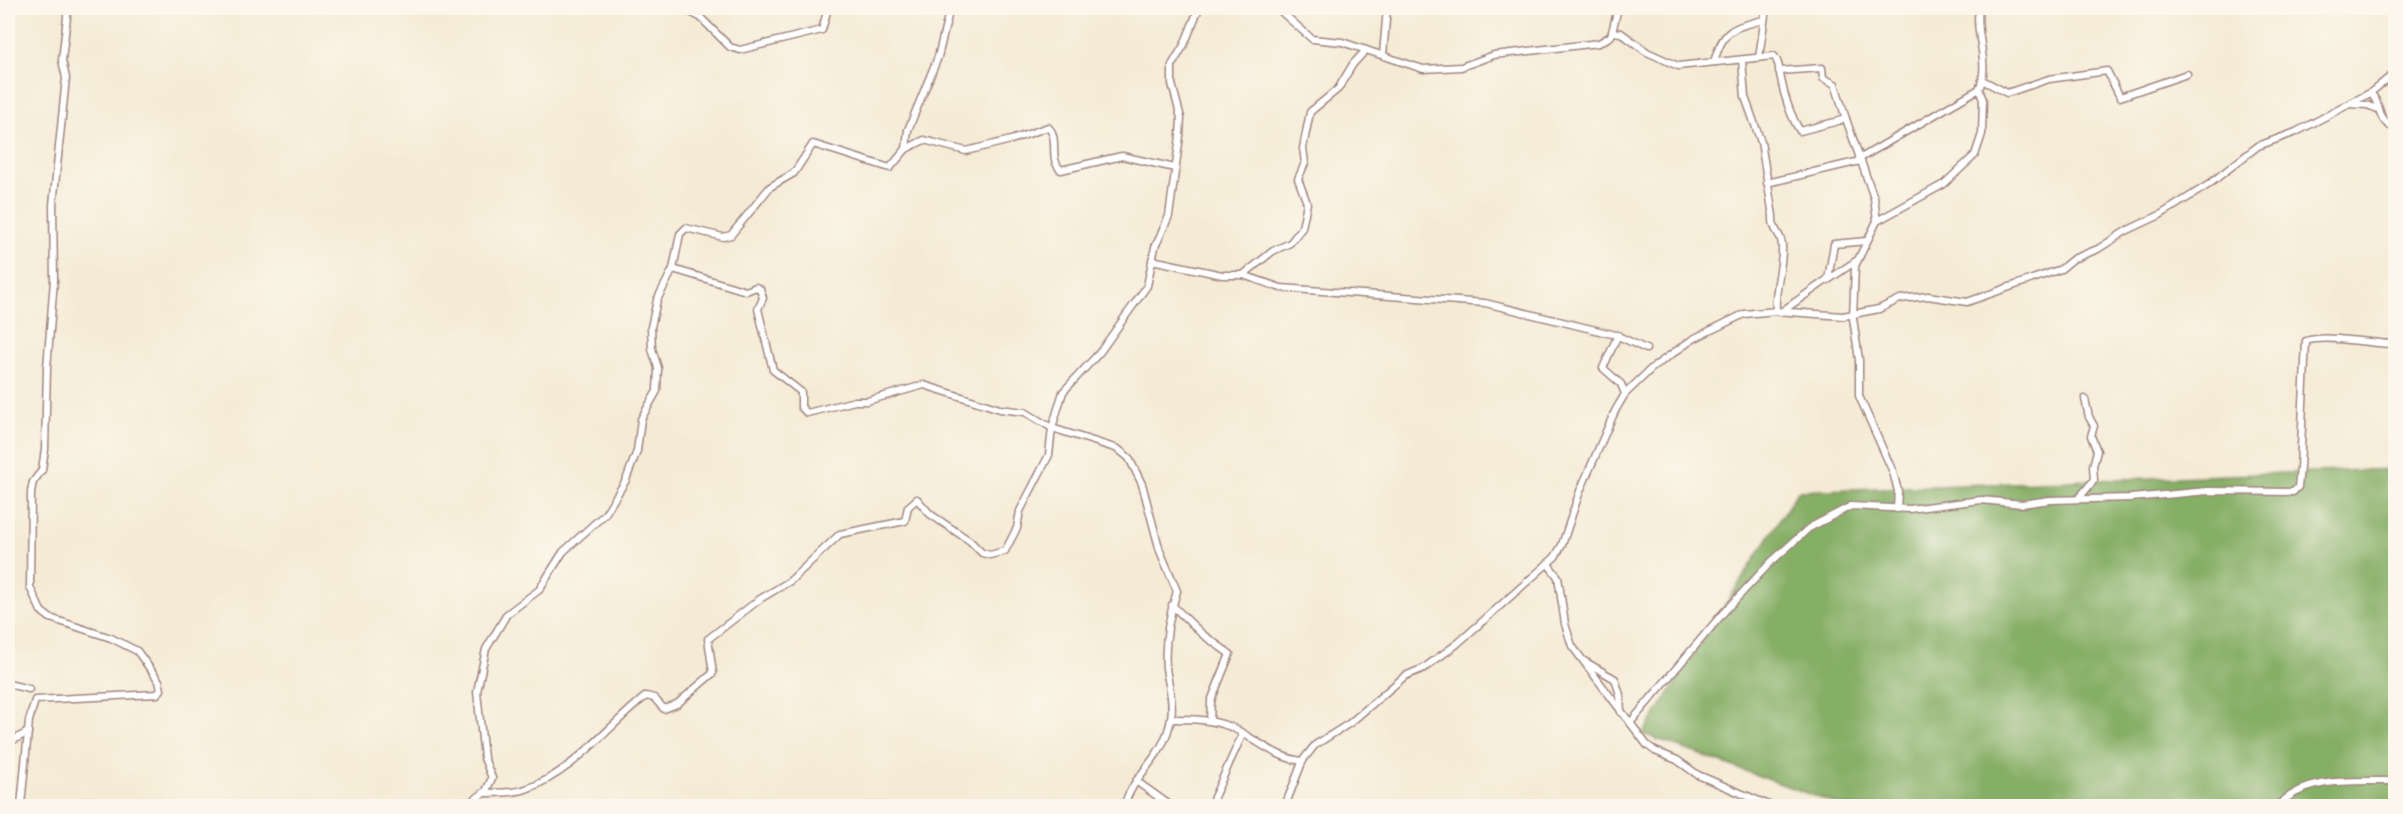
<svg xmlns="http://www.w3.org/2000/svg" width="2403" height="814" viewBox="0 0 2403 814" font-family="Dekko,sans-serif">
  <rect width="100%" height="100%" fill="#fbf7ec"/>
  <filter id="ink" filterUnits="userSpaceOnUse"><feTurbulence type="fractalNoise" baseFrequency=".0167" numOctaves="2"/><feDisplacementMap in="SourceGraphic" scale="12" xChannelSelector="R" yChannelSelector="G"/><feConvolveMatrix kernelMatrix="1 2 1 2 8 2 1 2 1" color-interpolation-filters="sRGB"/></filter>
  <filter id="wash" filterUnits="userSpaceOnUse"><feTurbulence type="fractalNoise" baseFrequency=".008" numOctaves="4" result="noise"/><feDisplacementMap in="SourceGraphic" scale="24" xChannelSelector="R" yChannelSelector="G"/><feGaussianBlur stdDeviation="1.35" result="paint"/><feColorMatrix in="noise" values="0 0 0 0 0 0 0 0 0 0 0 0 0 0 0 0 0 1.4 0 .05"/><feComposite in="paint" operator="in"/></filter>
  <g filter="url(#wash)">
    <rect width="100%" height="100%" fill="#f5ebd5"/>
    <!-- forest -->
    <path fill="#86af66" stroke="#686748" stroke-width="1.5" d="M2395,469V806H1842L1643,734L1798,491Z"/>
  </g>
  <g filter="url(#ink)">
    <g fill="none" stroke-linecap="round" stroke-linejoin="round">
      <defs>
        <g id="minor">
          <path d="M682,8L700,17L730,47L740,50L822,30L828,8"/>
          <path d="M1277,8L1312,39L1342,42L1423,69L1461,67L1494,55L1599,43L1611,36L1618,8"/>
          <path d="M1612,32L1621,33L1647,52L1678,66L1774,56C1780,63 1779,71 1781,79C1784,96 1791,117 1800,131L1846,119L1874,198L1877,221"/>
          <path d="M1383,55L1387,8"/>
          <path d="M1759,58L1766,8"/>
          <path d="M1742,60L1745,97L1761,142L1773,216C1772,232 1782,233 1782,246C1783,268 1774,289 1776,311"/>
          <path d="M1714,62C1723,30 1731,28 1763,20"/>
          <path d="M1779,71L1822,68L1823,78L1835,84L1846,119"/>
          <path d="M1984,81L2007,93L2049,79L2107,71L2120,97L2187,74"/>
          <path d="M2370,93C2384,105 2374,120 2396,129"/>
          <path d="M2350,104L2367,105L2378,109"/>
          <path d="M906,149L908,130L938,57L950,8"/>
          <path d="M1859,159L1979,89"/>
          <path d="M1767,183L1860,161"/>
          <path d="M1152,260L1222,275H1243L1281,288L1485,303L1616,335L1646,349"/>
          <path d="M673,269L746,291L756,287L760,289L763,298L758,309L773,370L801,392V407L807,413L855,401H867L924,385L1000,409L1025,412L1052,428L1118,449L1129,458L1142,484L1160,551L1177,591C1169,616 1164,641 1166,668C1168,684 1174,701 1171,718C1165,758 1134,772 1124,806"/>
          <path d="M1243,275L1273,251L1290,243L1302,228L1307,203L1298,179L1305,163L1303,148L1310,112L1338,89L1353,64L1366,50"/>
          <path d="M1828,280L1856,261"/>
          <path d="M1781,312L1828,279L1834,244L1866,241"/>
          <path d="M1618,335L1603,368L1621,384L1625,394"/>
          <path d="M2079,498L2094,480L2093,466L2097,451L2091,436L2094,426L2089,417L2085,399"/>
          <path d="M1897,509L1898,491L1893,472L1859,396V360L1853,318L1855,266L1877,221L1944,184L1975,155L1982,134L1983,100L1979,89C1991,63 1974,34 1979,8"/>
          <path d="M1548,564L1558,577L1565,624L1572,646L1647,745L1655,751L1677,760L1698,775L1771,806"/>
          <path d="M1172,605L1202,634L1230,654L1211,701L1210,720"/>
          <path d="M1584,661L1615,679L1620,695L1621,712"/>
          <path d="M8,684L29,689"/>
          <path d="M1171,719C1192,719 1211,719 1231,727C1255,738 1276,759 1303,761"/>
          <path d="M1630,723L1724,612L1771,562L1809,528L1851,506L1909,509L1981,500L2022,504L2050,500L2131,498L2208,491L2293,492L2298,487L2300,468L2306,341C2327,334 2371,344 2396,344"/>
          <path d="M8,743L28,732"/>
          <path d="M1136,781L1171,806"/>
          <path d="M484,793C498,792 513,794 526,789C573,773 608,726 646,696L654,698L664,709L677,704L713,673L708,639L760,599L790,581L840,534L905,521L908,507L917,499L930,514L970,541L982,553L990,555L1005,551L1017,528L1020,511L1049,455L1052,428L1063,392L1100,352L1147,286L1155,247L1169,216L1180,136L1181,118L1172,84V65L1184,45L1199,8"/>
          <path d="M8,806L21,804"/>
          <path d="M21,806L29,721L35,700L157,694L161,690L159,681L137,651L111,638L50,618L41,611L30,587L31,492L33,482L42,470L45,449L47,368L54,280L53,205L66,78L62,60L68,8"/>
          <path d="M466,806L486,791L492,778L484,758L477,692L486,649L507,614L539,590L563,552L605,514L626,480L637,451L641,419L657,391L658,368L652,349L651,327L657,300L673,269L680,234L686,228L723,237L731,235L770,187L794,173L813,144L890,168L906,149L924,140L966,151L1011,140L1048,127C1060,138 1048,159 1061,170L1122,156L1175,168"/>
          <path d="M1210,806L1243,733"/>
          <path d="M1285,806L1303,760L1315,745L1350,723L1405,676L1424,668L1457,644L1555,557L1562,545L1580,491L1615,411L1625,394L1652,368L1693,339L1744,314L1776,311L1843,316L1879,309L1900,299L1928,296L1967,302L2061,269L2073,259L2098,249L2126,231L2160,215L2208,185L2258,146L2296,132L2370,93L2396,72"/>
          <path d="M2277,806C2309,775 2355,782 2396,781"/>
        </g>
      </defs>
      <!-- minor casing -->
      <use href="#minor" stroke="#a08580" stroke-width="9"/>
      <!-- minor -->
      <use href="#minor" stroke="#fff" stroke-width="6"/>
    </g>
  </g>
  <!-- margin -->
  <rect width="2403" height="814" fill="none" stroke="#fbf7ec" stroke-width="30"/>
</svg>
